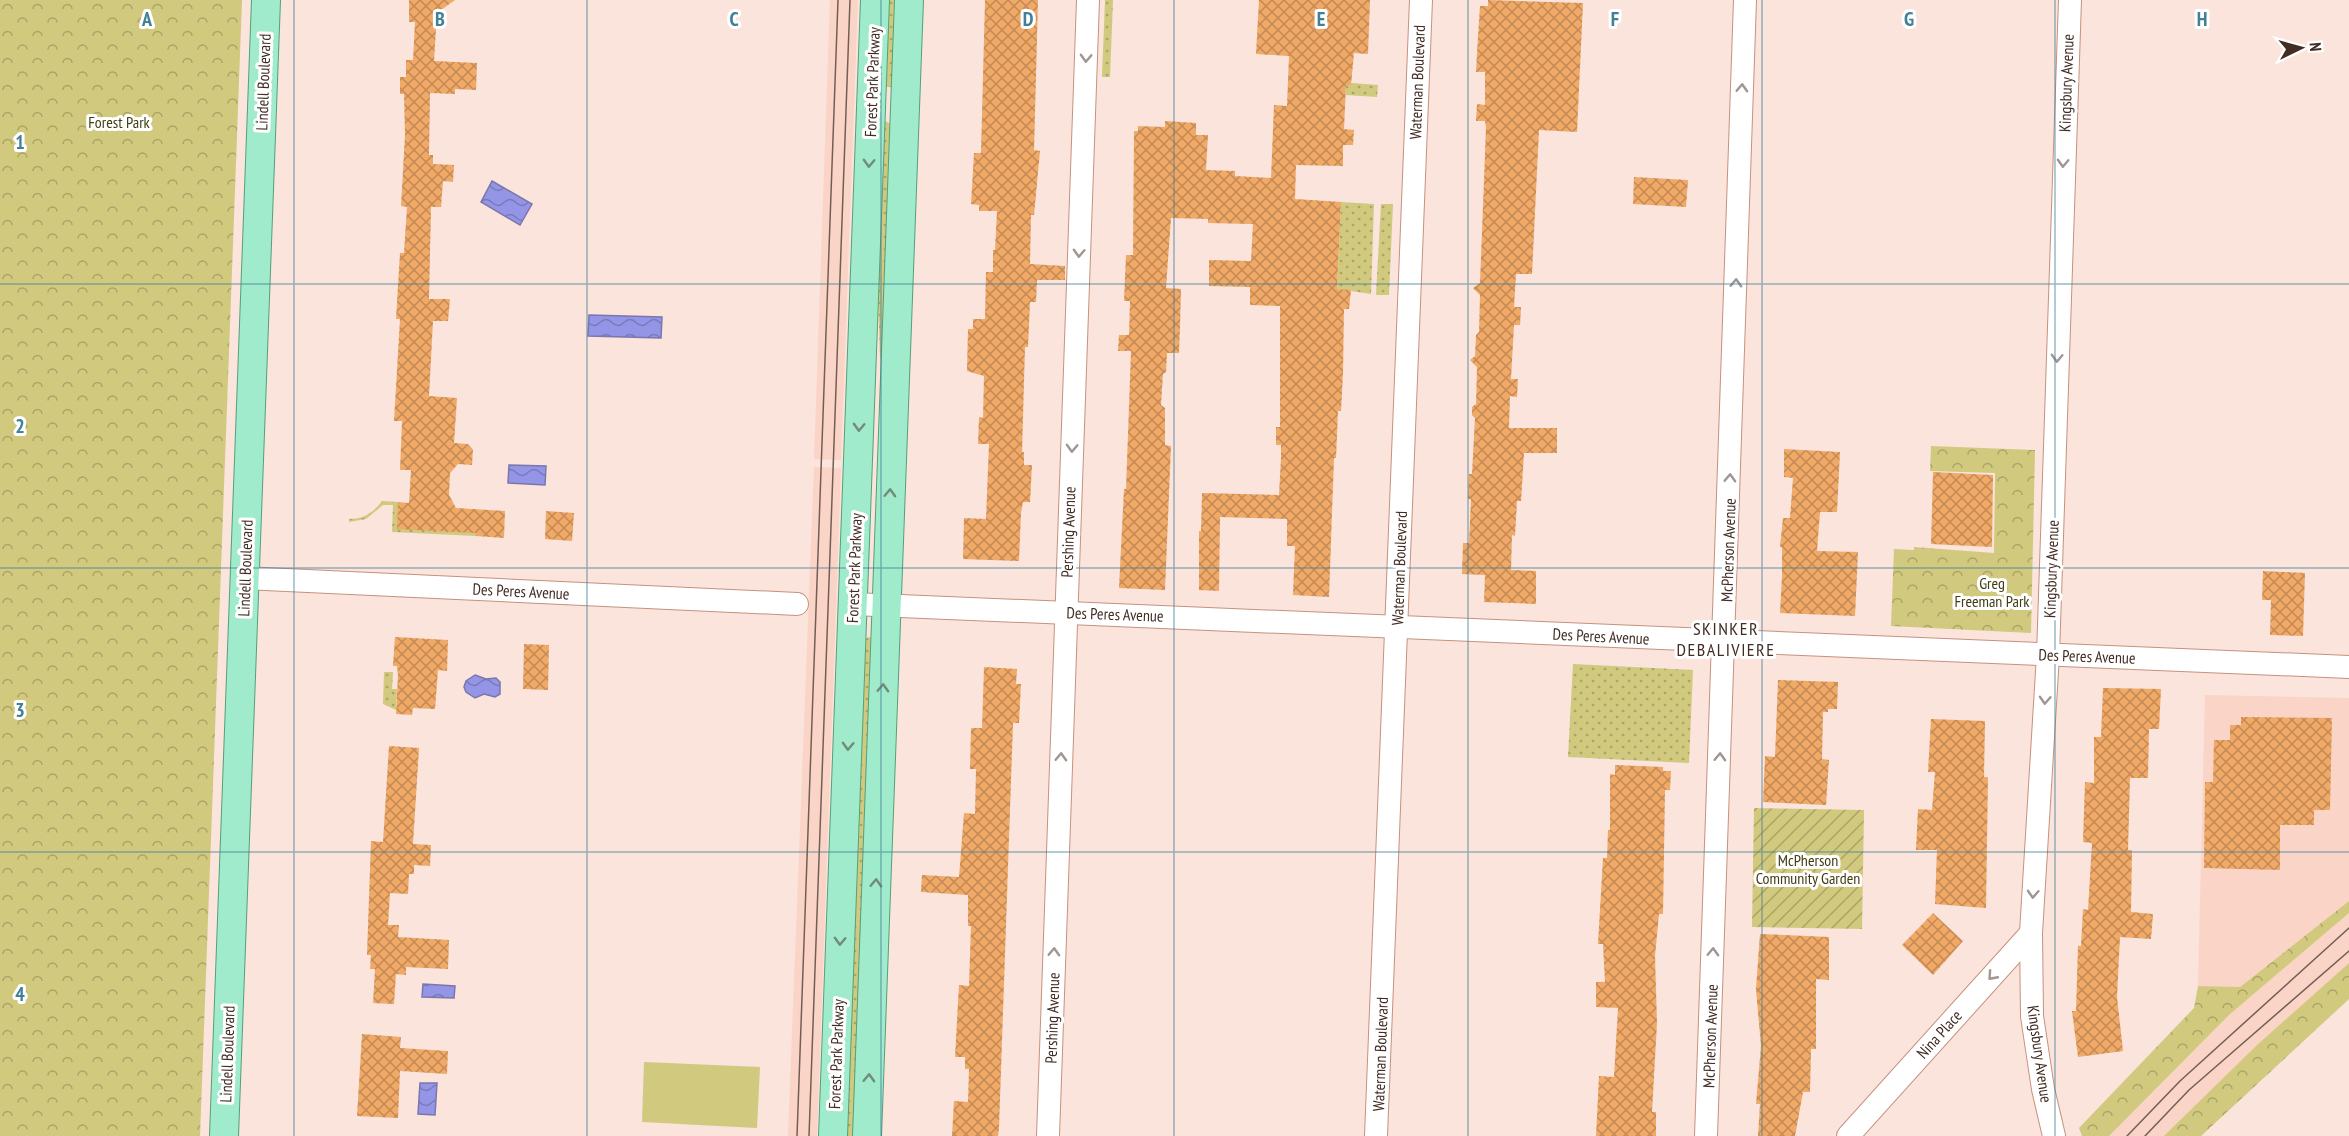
<svg xmlns="http://www.w3.org/2000/svg" width="2349" height="1136" viewBox="0 0 2349 1136" font-family="'PT Sans Narrow',sans-serif">
  <defs>
    <pattern id="grass-dots" width="8" height="8" patternUnits="userSpaceOnUse" patternTransform="scale(1.5)"><rect width="8" height="8" fill="#d1c97e"/><path d="M2 2h.1M6 6h.1" fill="none" stroke="#aba467" stroke-width="1.8" stroke-linecap="round"/></pattern>
    <pattern id="forest-crowns" width="20" height="18" patternUnits="userSpaceOnUse" patternTransform="scale(1.5)"><rect width="20" height="18" fill="#d1c97e"/><path d="M2 6a3 3 0 1 1 6 0M12 15a3 3 0 1 1 6 0" fill="none" stroke="#aba467"/></pattern>
    <pattern id="garden-furrows" width="10" height="10" patternUnits="userSpaceOnUse" patternTransform="scale(1.5)"><rect width="10" height="10" fill="#d1c97e"/><path d="M-1 1l2-2M0 10L10 0M9 11l2-2" fill="none" stroke="#aba467"/></pattern>
    <pattern id="water-waves" width="16" height="10" patternUnits="userSpaceOnUse" patternTransform="scale(1.5)"><rect width="16" height="10" fill="#9495e6"/><path d="M0 5q4-4 8 0t8 0" fill="none" stroke="#7a7aba"/></pattern>
    <pattern id="building-cross-hatch" width="8" height="8" patternUnits="userSpaceOnUse" patternTransform="scale(1.5)"><rect width="8" height="8" fill="#f0a967"/><path d="M0 0l8 8M0 8l8-8" fill="none" stroke="#c48a55"/></pattern>
  </defs>
  <rect width="100%" height="100%" fill="#fae4db"/>
  <!-- built -->
  <g fill="#fad4c6">
    <path d="M830,0H858L841,460L814,459Z"/>
    <path d="M814,467L841,468L817,1136H788Z"/>
    <path d="M2205,695L2349,698V901L2240,987L2198,986Z"/>
    <path d="M2349,913V963L2257,1045L2165,1136H2109L2229,1015Z"/>
  </g>
  <!-- grass -->
  <g fill="url(#grass-dots)">
    <path d="M888,0H898L894,87H885Z"/>
    <path d="M1105,0H1113L1110,77H1102Z"/>
    <path d="M1352,83L1378,85L1377,97L1346,95V85Z"/>
    <path d="M883,120L891,124L885,359H880L877,257Z"/>
    <path d="M1341,202L1374,204L1371,294L1337,289Z"/>
    <path d="M1381,204H1393L1389,295H1376Z"/>
    <path d="M382,501L398,502L476,533V536L392,532L393,505H383L366,519L349,522V519C364,519 373,513 382,501Z"/>
    <path d="M868,637L872,638L856,1136H846L865,640Z"/>
    <path d="M1573,664L1693,670L1689,763L1568,757Z"/>
    <path d="M384,672H393L392,689H397L396,710L383,704Z"/>
  </g>
  <!-- forest -->
  <g fill="url(#forest-crowns)">
    <path d="M0,0H242L200,1136H0Z"/>
    <path d="M1931,446L2035,450L2031,633L1891,626L1894,549L1914,550V547L1994,553L1995,473L1930,471Z"/>
    <path d="M2349,901V913L2229,1015L2109,1136H2082L2079,1128L2194,1008L2198,986L2240,987Z"/>
    <path d="M2349,963V999L2201,1136H2164L2257,1045Z"/>
  </g>
  <!-- garden -->
  <path fill="url(#garden-furrows)" d="M1754,808L1864,810L1862,929L1752,927Z"/>
  <!-- pitch -->
  <path fill="#d1c97e" d="M644,1062L760,1067L757,1128L642,1122Z"/>
  <!-- water -->
  <g fill="url(#water-waves)" stroke="#7b76ac" stroke-width="1.5">
    <path d="M492,181L532,204L520,225L481,202Z"/>
    <path d="M589,315L662,317L661,338L588,336Z"/>
    <path d="M509,465L546,466L545,485L508,483Z"/>
    <path d="M475,675L486,679L496,678L500,682V694L495,697L484,694L475,698L466,692L464,687L466,681Z"/>
    <path d="M423,984L455,986L454,998L422,997Z"/>
    <path d="M420,1083H437L435,1115L418,1114Z"/>
  </g>
  <!-- building -->
  <g fill="url(#building-cross-hatch)">
    <path d="M409,0H455L437,13L434,61L477,63L476,90L455,89V94L430,93L429,155H433V164L454,165L453,182L443,181L441,207H431L429,299H450L448,321H433L429,396L457,398L454,443L468,444L473,450L472,465L458,464L450,473L449,495L456,508L505,511L504,538L476,536V533L397,529L398,502L409,503L411,470H400L402,421H394L400,319H396L400,253H404L407,207L401,206L405,135L404,94H400V77H406V60H413L415,22H409Z"/>
    <path d="M985,0H1038L1034,150L1040,151L1034,215H1031L1030,264L1065,266V280H1037L1036,302H1030L1028,347H1025L1022,452H1024V465H1032L1030,502H1023L1021,513L1019,561L963,559L964,518L986,519L989,444H978L979,417L983,418L984,376L967,371L968,329H973V319H985L986,272H993V250H995L997,211H979V205L971,204L974,153H981Z"/>
    <path d="M1259,0H1370L1368,54L1354,53L1351,85H1346L1344,129L1354,130L1353,145H1343V166L1296,165L1295,199L1341,202L1337,289L1351,290L1349,309H1344L1343,373L1341,411H1338L1336,458H1334L1329,597L1293,595L1295,546H1287V519L1220,517L1219,591L1199,590V531H1201L1202,493L1279,495L1281,458V445H1276V427H1280V306L1250,305V287L1209,286V260L1251,261L1253,224L1208,223V219L1171,218L1166,288L1181,289L1180,327L1179,353H1167L1166,372L1163,374L1161,405L1165,408V445L1171,446L1165,590L1119,588L1124,489H1126L1131,351H1118L1119,335H1129L1130,301H1124L1126,255H1133L1134,131H1138V126L1165,127V121L1196,123V135H1208L1206,170L1235,171V176L1271,178L1274,105L1287,106L1289,56L1256,54Z"/>
    <path d="M1488,0L1583,3L1577,132L1539,130L1532,274H1516L1514,307H1521L1520,325H1514L1511,379H1518L1517,397L1510,396L1509,428H1557V453H1524L1521,501H1517L1515,536L1512,535L1511,570L1536,571V604L1484,602L1485,575L1462,574L1463,543H1469L1471,499H1468L1469,474H1472L1475,418L1472,415V407L1476,404L1477,367L1470,360L1475,356L1476,335L1479,332L1480,295L1473,288L1480,283L1484,181L1486,127L1485,121H1476L1477,104L1485,105V72H1476L1477,53L1480,6H1488Z"/>
    <path d="M1634,177L1688,180L1686,207L1633,204Z"/>
    <path d="M1784,449L1840,452L1837,512H1820L1817,551L1858,552L1855,616L1780,613L1782,576V547H1780L1783,518H1790L1793,478L1784,477Z"/>
    <path d="M1933,472L1993,475L1992,547L1931,544Z"/>
    <path d="M546,511L574,513L572,541L545,539Z"/>
    <path d="M2263,571L2305,573L2303,636L2270,635L2271,600H2262Z"/>
    <path d="M395,637L448,640L447,671L438,670L435,709L413,708L412,715L396,714L398,675L397,666H393Z"/>
    <path d="M524,644L549,645L548,690L523,689Z"/>
    <path d="M984,667L1017,669L1016,684H1021L1019,723H1013L999,1128L998,1136H952L954,1101L968,1102L969,1069H965V1057H955L959,985L969,986L971,926H968V895L921,892L922,875L959,877L964,813L975,814L976,769H970L971,728H982Z"/>
    <path d="M1778,680L1838,682L1837,709H1828V712H1823L1822,759L1829,760L1826,805L1763,802L1765,756L1775,757Z"/>
    <path d="M2103,688L2161,689L2159,729H2149L2148,778H2130L2128,850H2132L2131,912L2153,914L2151,939L2120,937L2117,997L2123,1051L2078,1057L2072,1011H2076L2078,946H2081L2083,909L2088,910L2092,843L2083,842L2085,782L2094,783V737H2101Z"/>
    <path d="M2241,717L2332,718L2330,810H2314V825H2280V870L2204,868L2205,782H2213L2214,740H2230V725H2241Z"/>
    <path d="M1931,719L1985,721L1984,777H1988L1986,908L1935,904L1937,850H1916L1918,809L1932,810L1935,772H1928Z"/>
    <path d="M389,746L419,748L413,844L431,845L430,866L414,865V874H409L408,894L390,893L388,925H399L398,937L449,940L448,969L406,967V975L396,974L394,1004L373,1003L375,969H370L371,955H367L371,841L383,842Z"/>
    <path d="M1615,765L1663,767V771H1671L1670,790H1665L1663,914H1659L1655,956L1657,1023L1652,1112H1656V1136H1596L1599,1076L1614,1077L1618,1008L1596,1007V982H1605L1603,944H1598L1603,858H1607L1608,830H1610V774L1615,775Z"/>
    <path d="M1933,913L1963,941L1933,975L1902,945Z"/>
    <path d="M1760,934L1829,937V980L1816,979V1049H1811L1810,1092H1803L1795,1136H1758L1760,1104H1756L1761,1046L1756,989Z"/>
    <path d="M362,1034L401,1037L400,1048L448,1051L447,1074L400,1071L398,1118L357,1116Z"/>
  </g>
  <g fill="none" stroke-linecap="round" stroke-linejoin="round">
    <defs>
      <g id="minor">
        <path d="M244,578L797,604"/>
        <path d="M853,604L2349,667"/>
        <path d="M1048,1136L1088,0"/>
        <path d="M1376,1136L1421,0"/>
        <path d="M1706,1136L1745,0"/>
        <path d="M1848,1136L2031,933"/>
        <path d="M2054,1136L2043,1089L2032,1016L2031,933L2048,655L2070,0"/>
      </g>
      <g id="major">
        <path d="M224,1136L266,0"/>
        <path d="M833,1136L875,0"/>
        <path d="M867,1136L909,0"/>
      </g>
    </defs>
    <!-- minor casing -->
    <use href="#minor" stroke="#c5927e" stroke-width="24"/>
    <!-- major casing -->
    <use href="#major" stroke="#569f7a" stroke-width="30"/>
    <!-- minor -->
    <use href="#minor" stroke="#fff" stroke-width="22"/>
    <!-- major -->
    <use href="#major" stroke="#a0ebcb" stroke-width="28"/>
    <!-- tram -->
    <g stroke="#735e56" stroke-width="1.5">
      <path d="M797,1136L838,0"/>
      <path d="M809,1136L850,0"/>
      <path d="M2127,1136L2180,1081L2349,928"/>
      <path d="M2145,1136L2189,1090L2349,951"/>
    </g>
  </g>
  <!-- one-way arrows -->
  <defs><path id="oneway-chevron" d="M-2-3.5L2.5 0L-2 3.5" fill="none" stroke-width="1.6" stroke-linecap="round" stroke-linejoin="round" transform="scale(1.5)"/></defs>
  <g stroke="#a09692">
    <use href="#oneway-chevron" transform="translate(1086 58) rotate(92)"/>
    <use href="#oneway-chevron" transform="translate(1742 88) rotate(-88)"/>
    <use href="#oneway-chevron" transform="translate(2063 163) rotate(92)"/>
    <use href="#oneway-chevron" transform="translate(1079 253) rotate(92)"/>
    <use href="#oneway-chevron" transform="translate(1736 283) rotate(-88)"/>
    <use href="#oneway-chevron" transform="translate(2057 358) rotate(92)"/>
    <use href="#oneway-chevron" transform="translate(1072 448) rotate(92)"/>
    <use href="#oneway-chevron" transform="translate(1730 478) rotate(-88)"/>
    <use href="#oneway-chevron" transform="translate(2045 700) rotate(93)"/>
    <use href="#oneway-chevron" transform="translate(1061 757) rotate(-88)"/>
    <use href="#oneway-chevron" transform="translate(1720 757) rotate(-88)"/>
    <use href="#oneway-chevron" transform="translate(2033 894) rotate(93)"/>
    <use href="#oneway-chevron" transform="translate(1054 952) rotate(-88)"/>
    <use href="#oneway-chevron" transform="translate(1713 952) rotate(-88)"/>
    <use href="#oneway-chevron" transform="translate(1992 976) rotate(132)"/>
  </g>
  <g stroke="#718c78">
    <use href="#oneway-chevron" transform="translate(869 163) rotate(92)"/>
    <use href="#oneway-chevron" transform="translate(859 427) rotate(92)"/>
    <use href="#oneway-chevron" transform="translate(890 493) rotate(-88)"/>
    <use href="#oneway-chevron" transform="translate(883 688) rotate(-88)"/>
    <use href="#oneway-chevron" transform="translate(848 746) rotate(92)"/>
    <use href="#oneway-chevron" transform="translate(876 883) rotate(-88)"/>
    <use href="#oneway-chevron" transform="translate(840 941) rotate(92)"/>
    <use href="#oneway-chevron" transform="translate(869 1078) rotate(-88)"/>
  </g>
  <!-- grid -->
  <path fill="none" stroke="#428095" stroke-width="1.5" stroke-opacity="0.55" d="M294,0V1136M587,0V1136M881,0V1136M1174,0V1136M1468,0V1136M1762,0V1136M2055,0V1136M0,284H2349M0,568H2349M0,852H2349"/>
  <g text-anchor="middle" dominant-baseline="central" stroke-width="6" stroke-linejoin="round" paint-order="stroke">
    <!-- street labels -->
    <g font-size="16" fill="#422d25" stroke="#fff">
      <text transform="translate(263 82) rotate(-88)">Lindell Boulevard</text>
      <text transform="translate(872 82) rotate(-88)">Forest Park Parkway</text>
      <text transform="translate(1417 82) rotate(-88)">Waterman Boulevard</text>
      <text transform="translate(2066 83) rotate(-88)">Kingsbury Avenue</text>
      <text transform="translate(1068 532) rotate(-88)">Pershing Avenue</text>
      <text transform="translate(1728 550) rotate(-88)">McPherson Avenue</text>
      <text transform="translate(245 568) rotate(-88)">Lindell Boulevard</text>
      <text transform="translate(854 568) rotate(-88)">Forest Park Parkway</text>
      <text transform="translate(1399 568) rotate(-88)">Waterman Boulevard</text>
      <text transform="translate(2051 569) rotate(-88)">Kingsbury Avenue</text>
      <text transform="translate(521 591) rotate(3)">Des Peres Avenue</text>
      <text transform="translate(1115 614) rotate(2)">Des Peres Avenue</text>
      <text transform="translate(1601 636) rotate(3)">Des Peres Avenue</text>
      <text transform="translate(2087 656) rotate(2)">Des Peres Avenue</text>
      <text transform="translate(1052 1018) rotate(-88)">Pershing Avenue</text>
      <text transform="translate(1939 1034) rotate(-48)">Nina Place</text>
      <text transform="translate(1710 1036) rotate(-88)">McPherson Avenue</text>
      <text transform="translate(227 1054) rotate(-88)">Lindell Boulevard</text>
      <text transform="translate(836 1054) rotate(-88)">Forest Park Parkway</text>
      <text transform="translate(1380 1054) rotate(-88)">Waterman Boulevard</text>
      <text transform="translate(2040 1054) rotate(82)">Kingsbury Avenue</text>
    </g>
    <!-- park labels -->
    <g font-size="16" fill="#413c14" stroke="#fff">
      <text x="119" y="122">Forest Park</text>
      <text x="1992" y="583">Greg<tspan x="1992" dy="18">Freeman Park</tspan></text>
      <text x="1808" y="860">McPherson<tspan x="1808" dy="18">Community Garden</tspan></text>
    </g>
    <!-- neighbourhood labels -->
    <g font-size="18" letter-spacing="1.5" fill="#422d25" stroke="#fff">
      <text x="1726" y="628">SKINKER<tspan x="1726" dy="21">DEBALIVIERE</tspan></text>
    </g>
  </g>
  <g font-size="20" text-anchor="middle" font-weight="bold" fill="#428095" stroke="#fff" stroke-width="6" stroke-linejoin="round" paint-order="stroke">
    <text x="147" y="26">A</text>
    <text x="440" y="26">B</text>
    <text x="734" y="26">C</text>
    <text x="1028" y="26">D</text>
    <text x="1321" y="26">E</text>
    <text x="1615" y="26">F</text>
    <text x="1909" y="26">G</text>
    <text x="2202" y="26">H</text>
    <text x="20" y="149">1</text>
    <text x="20" y="433">2</text>
    <text x="20" y="717">3</text>
    <text x="20" y="1001">4</text>
  </g>
  <!-- north arrow -->
  <g transform="translate(2301 48) rotate(85)" stroke="#ffffff" stroke-width="4.5" paint-order="stroke">
  <path d="M0-4.5L10 22L0 15L-10 22Z" fill="#422d25"/>
  <text y="-9" font-size="16" font-weight="bold" text-anchor="middle" fill="#422d25">N</text>
  </g>
</svg>
